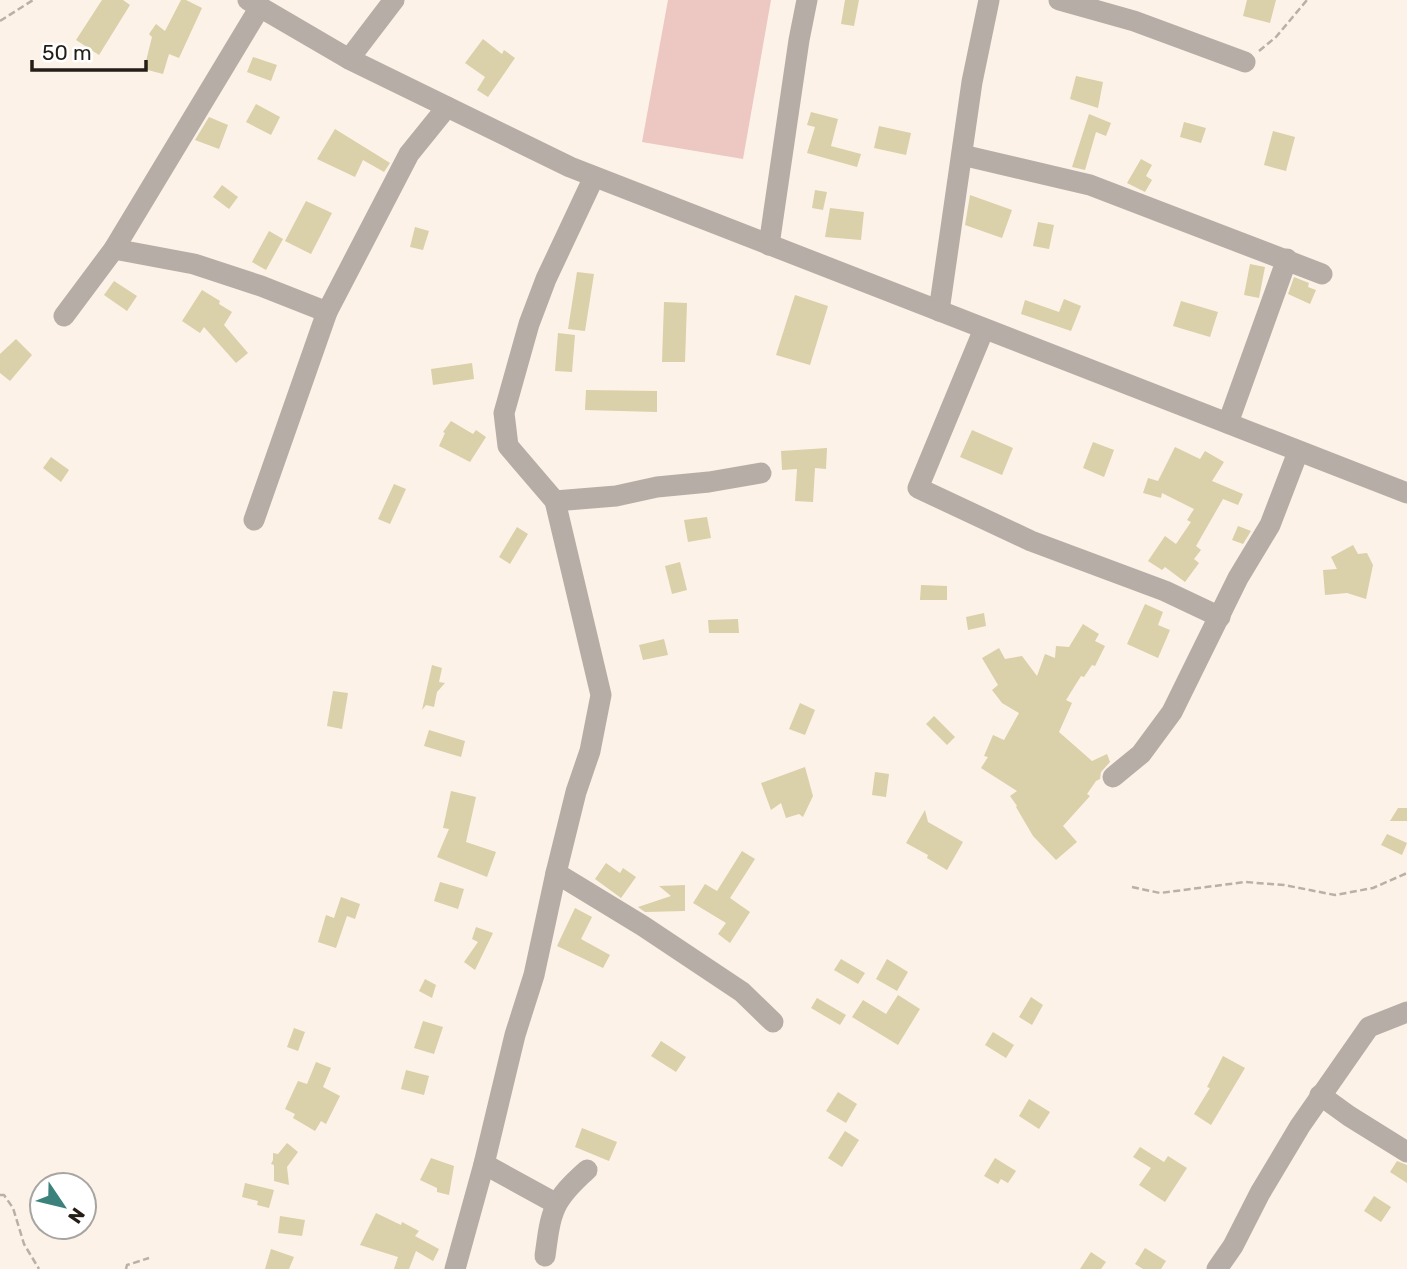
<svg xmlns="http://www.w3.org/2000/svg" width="1407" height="1269" viewBox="0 0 1407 1269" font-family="Rubik,sans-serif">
  <rect width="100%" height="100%" fill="#fdf2e7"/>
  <!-- green -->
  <path fill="#edc7c2" d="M668,0H771L743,159L642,142Z"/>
  <!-- building -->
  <g fill="#dad0a9">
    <path d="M102,0H123L130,5L99,55L76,40Z"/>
    <path d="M181,0H186L202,8L179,58L169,54L163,74L144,69L152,37L149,34L156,24L165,31Z"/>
    <path d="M845,0H859L854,26L841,24Z"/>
    <path d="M1247,0H1276L1270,23L1243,16Z"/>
    <path d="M483,39L502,54L504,50L515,58L488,97L477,90L485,77L465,63Z"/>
    <path d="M253,57L277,65L271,81L247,72Z"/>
    <path d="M1076,76L1103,82L1098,108L1070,99Z"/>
    <path d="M256,104L280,117L271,135L246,122Z"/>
    <path d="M811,112L838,119L831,146L861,154L857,167L807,153L815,127L807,125Z"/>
    <path d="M1089,114L1111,123L1106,136L1096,132L1085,170L1072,167Z"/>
    <path d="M209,117L228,125L219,149L195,140Z"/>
    <path d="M1184,122L1206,128L1201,143L1180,137Z"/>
    <path d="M879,126L911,133L906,155L874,148Z"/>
    <path d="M335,129L390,163L384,172L363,160L355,177L317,159Z"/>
    <path d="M1273,131L1295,137L1286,171L1264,165Z"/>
    <path d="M1141,159L1152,165L1146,176L1152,180L1145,192L1127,183Z"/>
    <path d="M222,185L238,197L229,209L213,197Z"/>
    <path d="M815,190L827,192L823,210L812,208Z"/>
    <path d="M970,195L1012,210L1002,238L965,225Z"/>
    <path d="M306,201L332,213L311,254L285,241Z"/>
    <path d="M830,208L864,212L861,240L825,237Z"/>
    <path d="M1038,222L1054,225L1049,249L1033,246Z"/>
    <path d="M415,227L429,231L423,250L410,247Z"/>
    <path d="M269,231L283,239L266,270L252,262Z"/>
    <path d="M1250,264L1265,267L1259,298L1244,295Z"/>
    <path d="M577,272L594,274L585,331L568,329Z"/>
    <path d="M1294,277L1309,283L1308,287L1316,290L1310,304L1288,294Z"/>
    <path d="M114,281L137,296L127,311L104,295Z"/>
    <path d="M202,290L220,301L219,304L232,312L224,325L248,353L236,363L204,327L200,333L182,321Z"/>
    <path d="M795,295L828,306L810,365L776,355Z"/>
    <path d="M1064,299L1081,306L1071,331L1021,314L1025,300L1059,312Z"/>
    <path d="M1181,301L1218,312L1210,337L1173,326Z"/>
    <path d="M664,302L687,303L685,362H662Z"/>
    <path d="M558,333L575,335L572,372L555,371Z"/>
    <path d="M16,339L32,355L10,381L0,373V354Z"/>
    <path d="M472,363L474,379L433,385L431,369Z"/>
    <path d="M586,390L657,391V412L585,410Z"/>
    <path d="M451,421L473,434L476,430L486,437L470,462L439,446L445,433L443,432Z"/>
    <path d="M972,430L1013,448L1002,475L960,457Z"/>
    <path d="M1093,442L1114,450L1104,477L1083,468Z"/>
    <path d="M1175,447L1200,459L1205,451L1224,462L1212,481L1243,494L1238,505L1223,499L1196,546L1201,550L1194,559L1199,563L1185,582L1165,567L1162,570L1148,561L1165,536L1176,544L1191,522L1187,520L1194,509L1162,493L1161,498L1143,493L1148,478L1158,481Z"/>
    <path d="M827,448L826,469L815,468L813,502L795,501L797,469L782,470L781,451Z"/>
    <path d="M51,457L69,470L61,482L43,468Z"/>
    <path d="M394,484L406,489L390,524L378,519Z"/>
    <path d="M707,517L711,538L688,542L684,520Z"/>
    <path d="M1238,526L1251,531L1243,544L1232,540Z"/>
    <path d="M517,527L528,534L510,564L499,557Z"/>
    <path d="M1353,545L1358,554L1367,553L1373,565L1366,599L1347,593L1325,595L1323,570L1337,569L1331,557Z"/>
    <path d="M680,562L687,590L672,594L665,566Z"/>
    <path d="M921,585L947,586V600H920Z"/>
    <path d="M1145,604L1163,612L1158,625L1170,630L1158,658L1127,644Z"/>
    <path d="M984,613L986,626L968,630L966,617Z"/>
    <path d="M738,619L739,633H709L708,620Z"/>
    <path d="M1083,624L1099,634L1095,641L1105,646L1095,666L1092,665L1084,677L1081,676L1066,700L1072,703L1059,732L1092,761L1107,754L1110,762L1101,772L1100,779L1096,781L1087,794L1090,796L1063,826L1077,842L1056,860L1033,836L1016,807L1017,806L1010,796L1017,791L981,768L988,757L984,756L993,735L1004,740L1019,713L1002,703L992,690L998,685L982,658L999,648L1005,659L1022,656L1037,676L1045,654L1055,658L1056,646L1069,647Z"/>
    <path d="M664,639L668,655L643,660L639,645Z"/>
    <path d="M432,665L442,668L439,682L445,683L437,692L434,707L426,705L422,710Z"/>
    <path d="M333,691L348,693L342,729L327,726Z"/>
    <path d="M800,703L815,710L805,735L789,729Z"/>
    <path d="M934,716L955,737L947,745L926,724Z"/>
    <path d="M429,730L465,741L461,757L424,746Z"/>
    <path d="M805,767L813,796L803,817L799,814L786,818L781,803L771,810L761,783Z"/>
    <path d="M875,772L889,774L886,797L872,795Z"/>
    <path d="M451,791L476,797L466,842L496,852L487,877L437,857L449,829L443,828Z"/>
    <path d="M1398,808H1407V821H1390Z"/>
    <path d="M925,810L928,822L963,842L947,870L927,858L928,855L906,843Z"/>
    <path d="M1387,834L1407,843L1402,855L1381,845Z"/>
    <path d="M742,851L755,859L730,898L750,912L730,943L718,934L726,923L693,903L705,884L717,891Z"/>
    <path d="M606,863L620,873L623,868L636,877L621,898L595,879Z"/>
    <path d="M440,882L464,889L458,909L434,901Z"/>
    <path d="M685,885V911L645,912L638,907L671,896L659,886Z"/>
    <path d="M341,897L360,904L355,919L347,916L336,948L318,942L326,915L334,918Z"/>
    <path d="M575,908L592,917L581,939L610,955L603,968L557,946Z"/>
    <path d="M476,927L493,933L475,970L464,962L478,942L472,939Z"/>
    <path d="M841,959L865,973L858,984L834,970Z"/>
    <path d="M887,959L908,972L897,991L876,979Z"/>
    <path d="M425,979L436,985L432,998L419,991Z"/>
    <path d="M898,995L920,1009L898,1045L852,1017L863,1000L886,1014Z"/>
    <path d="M1031,997L1043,1005L1032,1025L1019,1017Z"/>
    <path d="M817,998L846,1015L840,1025L811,1008Z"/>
    <path d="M423,1021L443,1027L434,1054L414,1048Z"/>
    <path d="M294,1028L305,1032L298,1051L287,1047Z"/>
    <path d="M993,1032L1014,1045L1006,1058L985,1045Z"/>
    <path d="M661,1041L686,1057L676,1072L651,1056Z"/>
    <path d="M1223,1056L1245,1068L1211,1125L1194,1114L1210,1088L1207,1087Z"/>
    <path d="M316,1062L331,1068L323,1087L340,1096L326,1124L321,1121L315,1131L293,1118L295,1114L285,1109L298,1081L307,1084Z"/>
    <path d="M406,1070L429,1076L424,1095L401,1089Z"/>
    <path d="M838,1092L857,1104L846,1123L826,1111Z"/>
    <path d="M1029,1099L1050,1112L1039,1129L1019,1116Z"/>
    <path d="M582,1128L617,1142L609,1161L575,1147Z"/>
    <path d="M845,1131L859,1140L842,1167L828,1158Z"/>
    <path d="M287,1143L298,1152L287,1167L289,1185L274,1181V1165L271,1164L273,1160V1153L278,1154Z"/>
    <path d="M1140,1147L1164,1162L1168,1156L1187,1168L1165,1202L1139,1185L1151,1168L1133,1157Z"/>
    <path d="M431,1158L454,1166L449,1195L437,1192V1188L420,1180Z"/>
    <path d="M995,1158L1016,1171L1008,1183L1001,1179L998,1184L984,1176Z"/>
    <path d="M1397,1161L1407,1165V1183L1390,1172Z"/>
    <path d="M245,1183L274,1190L269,1208L257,1205L258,1201L242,1197Z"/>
    <path d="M1374,1196L1391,1207L1381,1222L1364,1211Z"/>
    <path d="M376,1213L401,1225L402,1222L419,1231L415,1236L439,1249L433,1261L416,1251L409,1269H394L398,1257L360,1245Z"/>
    <path d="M280,1216L305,1220L302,1236L278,1233Z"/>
    <path d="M1145,1248L1166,1261L1161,1269H1143L1135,1264Z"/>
    <path d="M271,1249L294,1257L289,1269H265Z"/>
    <path d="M1091,1252L1106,1262L1101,1269H1080Z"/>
  </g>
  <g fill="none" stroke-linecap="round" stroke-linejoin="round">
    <!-- path -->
    <g stroke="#b9b0a6" stroke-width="2.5" stroke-dasharray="7 3.5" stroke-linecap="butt">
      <path d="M0,21L33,0"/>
      <path d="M1259,51L1276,37L1307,0"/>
      <path d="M1132,887L1160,893L1245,882L1284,885L1335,895L1373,888L1407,873"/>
      <path d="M0,1195H4L13,1208L24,1244L39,1269"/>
      <path d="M126,1269L127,1265L149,1258"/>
    </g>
    <!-- minor -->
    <g stroke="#b7ada7" stroke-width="21">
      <path d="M248,0L349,59L570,167L1407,493"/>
      <path d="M1059,0L1134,21L1245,62"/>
      <path d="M349,59L394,0"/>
      <path d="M962,155L1090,185L1322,274"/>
      <path d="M769,245L799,40L807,0"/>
      <path d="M114,249L194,264L261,286L327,312"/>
      <path d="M939,311L972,82L989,0"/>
      <path d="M64,316L114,249L260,7"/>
      <path d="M984,329L918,488L1031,541L1165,591L1220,617"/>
      <path d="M1228,423L1287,259"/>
      <path d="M555,501L616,496L657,487L709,482L761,473"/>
      <path d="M254,520L327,312L409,154L447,107"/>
      <path d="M1113,777L1141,754L1172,712L1238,578L1270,525L1298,452"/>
      <path d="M556,873L643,926L742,992L773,1022"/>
      <path d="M1320,1095L1349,1116L1407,1152"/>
      <path d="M484,1164L555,1203"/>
      <path d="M545,1256C551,1211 552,1201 587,1170"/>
      <path d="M455,1269L484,1164L515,1035L534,975L556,873L576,792L590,751L601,695L555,501L508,446L504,413L529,324L546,279L594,177"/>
      <path d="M1217,1269L1233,1246L1260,1193L1300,1126L1369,1027L1407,1012"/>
    </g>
  </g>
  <!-- north arrow -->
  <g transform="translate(63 1206) rotate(125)"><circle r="33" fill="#ffffff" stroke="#a7a5a2" stroke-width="2"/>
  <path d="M0-5L12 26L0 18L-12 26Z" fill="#3b827c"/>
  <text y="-10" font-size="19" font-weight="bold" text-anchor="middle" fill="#241e17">N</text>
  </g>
  <!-- scale -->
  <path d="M32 60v10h114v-10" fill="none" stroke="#241e17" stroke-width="3.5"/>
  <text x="42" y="60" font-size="21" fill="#241e17" stroke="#ffffff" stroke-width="5" paint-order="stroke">50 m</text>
</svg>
